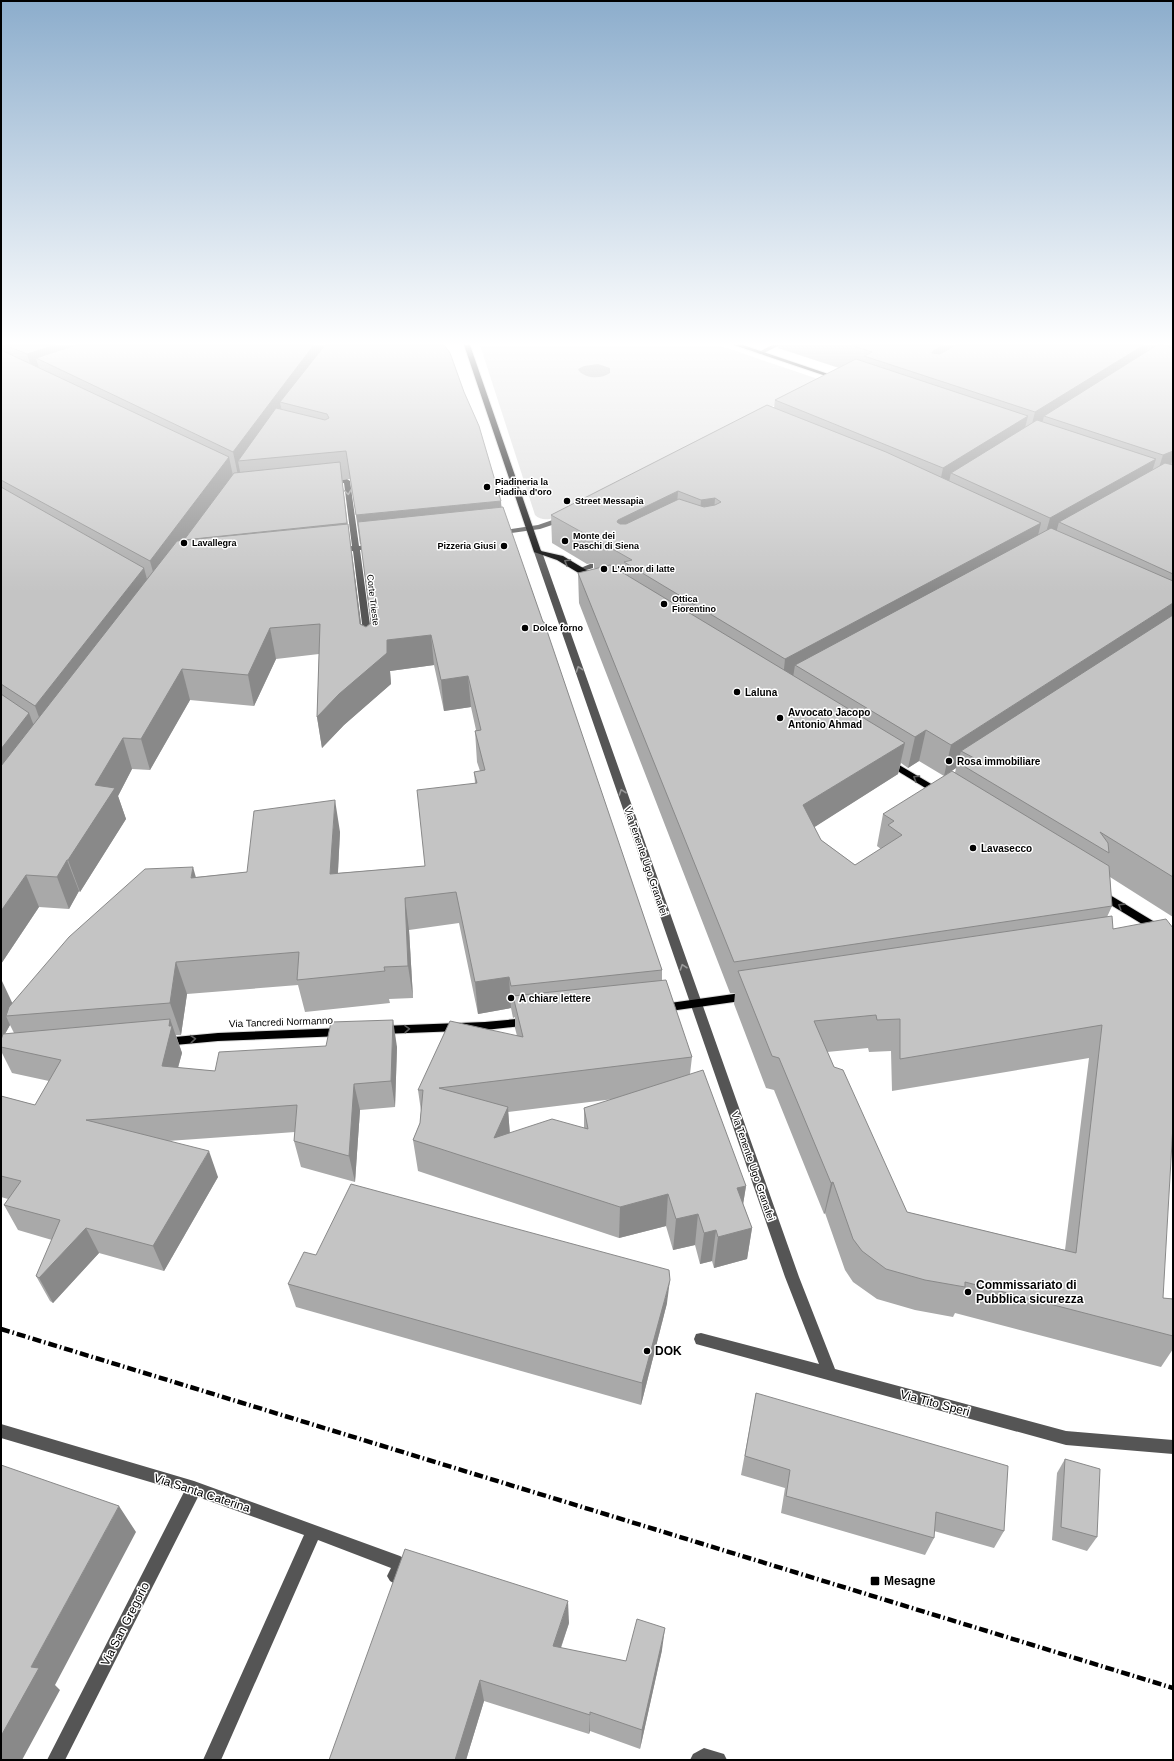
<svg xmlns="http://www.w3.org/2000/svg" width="1174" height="1761" viewBox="0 0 1174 1761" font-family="Helvetica,sans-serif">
  <rect width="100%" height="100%" fill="#fff"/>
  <!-- green -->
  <path fill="#dcdcdc" d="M480,345H718L818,379L819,383L550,519C544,520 539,519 535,515Z"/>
  <!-- water -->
  <path fill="#a3a3a3" d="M598,364L610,368V373C602,379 586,379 579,371L578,369L584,366Z"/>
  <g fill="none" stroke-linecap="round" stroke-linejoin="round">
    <defs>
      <g id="major">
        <path d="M464,345H470L541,551L563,556L598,577V581H592L557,560L534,552Z"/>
        <path d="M734,345H743L840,378L835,379Z"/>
        <path d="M889,759L943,791L945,793L943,795H937L886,764L884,762L886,760Z"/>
        <path d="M1100,889L1158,924L1159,927L1158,930L1151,933L1147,932V927L1096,896L1095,893Z"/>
        <path d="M748,992L752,993L753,996L752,999L748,1000L663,1012L659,1011L657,1008L659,1005L663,1004Z"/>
        <path d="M528,1018L532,1019L534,1022L532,1025L485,1030L382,1034L378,1033L376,1030L378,1027L382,1026L485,1022Z"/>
        <path d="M342,1028L346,1029L348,1032L346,1035L342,1036L218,1041L164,1046L160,1045L158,1042L160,1039L164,1038L218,1033Z"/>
      </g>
    </defs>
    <!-- major casing -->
    <use href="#major" stroke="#dbdbdb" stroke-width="2"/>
    <!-- minor -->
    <g fill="#555" fill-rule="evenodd">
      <path d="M772,345H780L762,354L757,353Z"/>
      <path d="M347,479L350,481L359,546L375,544L379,546L375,548L360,550L372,640L368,642L364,640L353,551L339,552L335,550L339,548L352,546L344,483L330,485L327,483L330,481Z"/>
      <path d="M564,516H567V520L540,529L498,535L494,533L498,531L538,525Z"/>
      <path d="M535,550H541L542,552L799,1277L835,1369L1066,1431L1173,1440V1454L1066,1445L696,1344L694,1339L696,1334L701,1333L819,1364L785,1277L534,552Z"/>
      <path d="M590,564H593V568L580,572L576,570Z"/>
      <path d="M1,1424L194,1481L400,1556L405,1559L408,1564L400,1581L395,1584L390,1581L387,1576L391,1568L318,1540L221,1760H203L304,1535L198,1497L65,1760H47L184,1492L1,1438Z"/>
      <path d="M704,1748L724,1754L727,1760H690L693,1754Z"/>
    </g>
    <!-- major -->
    <use href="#major" fill="#000" fill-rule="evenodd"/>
    <!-- rail -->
    <path stroke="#000" stroke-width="4.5" stroke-dasharray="9 3 1.5 3" stroke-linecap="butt" d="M1,1329L1173,1688"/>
  </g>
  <!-- wall -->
  <g fill="#a9a9a9" fill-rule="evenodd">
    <path d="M1,345H444L502,508L662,970V981L692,1057L690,1074L746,1186L743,1204L752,1228L747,1259L714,1268L712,1261L700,1264L695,1245L673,1250L666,1226L619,1238L418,1171L413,1140L420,1123L421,1111L418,1090L517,1036L515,1028V1017L513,1018L511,1008L478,1014L459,923L409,930L413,998L389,999L390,1003L305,1012L298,985L187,994L181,1035H176L182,1053L178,1068L215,1071L397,1047L395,1107L360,1110L355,1182L301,1167L294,1141L295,1132L168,1141L218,1177L164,1271L99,1253L53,1303L50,1301L36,1276L52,1240L18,1230L4,1205L8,1199L1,1197V1096L35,1105L49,1081L12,1073L1,1051V981L12,1004L196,877L247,872L340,832L338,873L425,866L475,783L474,772L480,771L477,762L475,731L476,730L471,707L444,711L434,665L390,671L391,684L344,725L322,748L317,717L319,654L276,659L254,706L190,700L150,770L132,769L118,796L126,819L80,892L79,891L69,909L39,907L1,964ZM350,479L361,544L371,623L366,627L361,624L342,480ZM10,1025L14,1033L5,1034ZM614,1099L584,1108V1128L510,1133L508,1112Z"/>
    <path d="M779,345H1173V917L1110,877L1112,906L1107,917L1113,929L1163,1298L1173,1299V1349L1161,1367L955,1313L953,1317L915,1310L877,1299L853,1282L845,1270L825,1213L824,1214L774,1090L766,1088L734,1004L735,993H730L579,603L578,573L596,569L594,568V563L587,564L552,543L551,515L774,408L775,400L839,368L778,348ZM919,761L944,776L956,768L955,773L883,814L877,846L881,849L855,865L821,840L814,827L898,774L901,763L908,768ZM868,1048L869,1052L891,1051L892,1091L1089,1058L1065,1250L907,1212L834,1067L827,1052Z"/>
    <path d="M316,1255L667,1303L641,1405L296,1307L288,1284Z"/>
    <path d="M756,1393L1004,1531L994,1548L934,1531V1538L925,1555L781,1513L785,1488L741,1475Z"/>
    <path d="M1065,1459L1097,1537L1087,1551L1052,1540L1057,1473Z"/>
    <path d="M569,1623L561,1648L626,1661L662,1650L640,1749L590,1731L589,1734L484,1701L466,1760H329Z"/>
  </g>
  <!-- shaded-wall -->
  <g fill="#898989">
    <path d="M56,345H140L36,358L42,378L35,380L27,354Z"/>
    <path d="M314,345H333L280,402L283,417L238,461L241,477L239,480L233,452L288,379Z"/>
    <path d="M943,345H981L928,377V379L933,351Z"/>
    <path d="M1144,345H1148L1141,368L1044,416L1040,432L1028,439L1035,412Z"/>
    <path d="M1028,416L1021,444L951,473L947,491L937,497L943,468Z"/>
    <path d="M1173,451V458L1167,477L1154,483L1163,455Z"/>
    <path d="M229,457L235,485L340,462L350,546L158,590L150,561Z"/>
    <path d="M1156,459L1147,487L1059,522L1054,540L1042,547L1050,518Z"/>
    <path d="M678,491L676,520L617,549V522L618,520Z"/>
    <path d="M715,498L713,527L699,528L701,500Z"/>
    <path d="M501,501L503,529L360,544L356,515Z"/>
    <path d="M1041,523L1034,552L795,665L792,684L782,689L785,659Z"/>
    <path d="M348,524L352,553L365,654L360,624Z"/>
    <path d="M144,568L152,598L46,737L35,706Z"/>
    <path d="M1173,603V618L961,751L956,768L944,776L951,745Z"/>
    <path d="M270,628L276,659L254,706L248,675Z"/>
    <path d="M431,635L434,665L390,671L391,684L344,725L322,748L317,717L387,640Z"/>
    <path d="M182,669L190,700L150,770L141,739Z"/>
    <path d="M468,676L471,707L444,711L441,680Z"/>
    <path d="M29,713L41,744L1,797V749Z"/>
    <path d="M926,730L919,761L908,768L915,737Z"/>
    <path d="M123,738L132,769L118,796L126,819L80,892L68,860L95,785Z"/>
    <path d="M905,743L898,774L799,837L803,805Z"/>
    <path d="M335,800L340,832L336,906L330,874Z"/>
    <path d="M67,860L79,891L69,909L57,877Z"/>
    <path d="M193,867L202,899L191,878Z"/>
    <path d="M26,875L39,907L1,964V911Z"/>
    <path d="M405,898L409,930L413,998L408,966Z"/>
    <path d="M176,962L187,994L181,1035L170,1003Z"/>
    <path d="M509,977L511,1008L478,1014L475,982Z"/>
    <path d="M2,981L17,1013L6,1016L10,1025L2,1039L1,1038V982Z"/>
    <path d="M170,1019L182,1053L171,1092L162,1066Z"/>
    <path d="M393,1020L397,1047L395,1107L391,1081Z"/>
    <path d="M354,1084L360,1110L355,1182L349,1156Z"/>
    <path d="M508,1107L510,1139L494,1138Z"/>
    <path d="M209,1151L218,1177L164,1271L153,1246Z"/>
    <path d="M833,1182L825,1213L824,1214L831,1183Z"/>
    <path d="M746,1186L741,1217L737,1188Z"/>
    <path d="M668,1194L666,1226L619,1238L620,1207Z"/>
    <path d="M698,1214L695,1245L673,1250L676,1219Z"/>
    <path d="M86,1228L99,1253L53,1303L39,1278Z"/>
    <path d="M752,1228L747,1259L714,1268L718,1237Z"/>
    <path d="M716,1230L712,1261L700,1264L704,1233Z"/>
    <path d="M670,1280L667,1303L641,1405L642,1383Z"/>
    <path d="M119,1506L136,1532L55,1685L60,1690L22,1760H1V1736L31,1667Z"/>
    <path d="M568,1601L569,1623L554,1667L553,1646Z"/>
    <path d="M665,1628L662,1650L640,1749L642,1730Z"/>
    <path d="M480,1680L484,1701L466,1760H455Z"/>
    <path d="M590,1712V1731L589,1734L590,1715Z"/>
  </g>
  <!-- building -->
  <g fill="#c4c4c4" stroke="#898989" fill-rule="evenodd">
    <path d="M5,345H56L27,354Z"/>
    <path d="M76,345H314L288,379L233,452L36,358Z"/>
    <path d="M325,345H444L450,353L464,392L479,426L501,501L356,515L346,451L238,461L276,408L325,420L329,418L327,414L280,402Z"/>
    <path d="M851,345H943L933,351L932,353L940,354L956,345H1144L1035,412L864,356L872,352Z"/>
    <path d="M1157,345H1163L1173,348V451L1163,455L1044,416Z"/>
    <path d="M1,350L229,457L150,561L1,480Z"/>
    <path d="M856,359L1028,416L943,468L775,400Z"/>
    <path d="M767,405L886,452L1041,523L785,659L624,562L632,560L595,539L594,534L587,535L551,515ZM678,491L701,500L715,498L721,502L715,505L704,507L679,499L626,524H620L617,522L618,520Z"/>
    <path d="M1037,420L1156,459L1050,518L951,473Z"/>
    <path d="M340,462L347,523L184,540L234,473Z"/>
    <path d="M1165,463L1173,465V574L1059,522Z"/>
    <path d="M1,487L144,568L35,706L1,684Z"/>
    <path d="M503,507L543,622H544L662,970L511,986L509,977L475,982L456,892L405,898L408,966L384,967L385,971L297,980L299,952L176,962L170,1003L6,1016L9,1007L69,937L145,869L193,867L191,878L247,872L254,811L335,800L330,874L425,866L417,790L477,783L474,772L485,770L475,731L481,730L468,676L441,680L431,635L387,640V653L339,694L317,717L320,624L270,628L248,675L182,669L141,739L123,738L95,785L115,788L68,860H67L57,877L26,875L1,911V766L177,541L348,524L360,624L366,627L371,623L358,522Z"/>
    <path d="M1051,528L1173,581V603L951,745L926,730L915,737L795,665Z"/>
    <path d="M610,565L905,743L803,805L821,840L855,865L902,835L888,825L894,821L883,814L952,771L1109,866L1112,906L734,962L578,573Z"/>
    <path d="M1173,615V877L1100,832L1108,843L1109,853L962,765L974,758L961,751Z"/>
    <path d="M1,694L29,713L1,749Z"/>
    <path d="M1112,916L1113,929L1166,919L1173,928V1125L1163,1298L1173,1299V1336L965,1282V1287L925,1280L886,1269L862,1251L853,1239L833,1182L831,1183L779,1058L772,1056L738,971ZM876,1015L877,1020L900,1019V1059L1102,1025L1076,1253L907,1212L843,1070L834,1067L814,1021Z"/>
    <path d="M666,980L692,1057L439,1088L508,1107L494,1138L552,1119L588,1129L584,1108L703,1070L746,1186L737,1188L752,1228L718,1237L716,1230L704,1233L698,1214L676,1219L668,1194L620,1207L413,1140L420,1123L423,1090H418L450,1021L523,1037L513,996Z"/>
    <path d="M170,1019L169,1026H172L162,1066L215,1071L219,1052L326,1046L331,1022L393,1020L391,1081L354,1084L349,1156L294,1141L297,1105L86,1120L209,1151L153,1246L86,1228L39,1278L36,1276L60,1220L4,1205L21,1181L1,1176V1096L35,1105L61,1060L1,1047V1040L3,1034Z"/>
    <path d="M351,1184L669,1270L670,1280L642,1383L288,1284L304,1252L316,1255Z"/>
    <path d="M756,1393L1008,1466L1004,1531L936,1512L934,1538L786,1496L790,1470L745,1456Z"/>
    <path d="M1065,1459L1100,1469L1097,1537L1061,1527Z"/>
    <path d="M1,1465L119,1506L31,1667L39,1668L1,1736Z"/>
    <path d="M405,1549L568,1601L553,1646L626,1661L637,1619L665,1628L642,1730L590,1712V1715L480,1680L455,1760H329Z"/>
  </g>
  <!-- one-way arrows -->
  <defs><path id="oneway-chevron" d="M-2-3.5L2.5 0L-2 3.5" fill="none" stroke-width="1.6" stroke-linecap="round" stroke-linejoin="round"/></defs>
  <g stroke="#999">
    <use href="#oneway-chevron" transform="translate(348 492) rotate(82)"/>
    <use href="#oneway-chevron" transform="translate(579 669) rotate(-109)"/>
    <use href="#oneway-chevron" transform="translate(622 792) rotate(-109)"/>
    <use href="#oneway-chevron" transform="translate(683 967) rotate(-109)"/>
  </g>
  <g stroke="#595959">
    <use href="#oneway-chevron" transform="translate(567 562) rotate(-149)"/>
    <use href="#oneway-chevron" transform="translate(916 778) rotate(-148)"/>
    <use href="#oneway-chevron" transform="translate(1121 906) rotate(-148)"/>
    <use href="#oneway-chevron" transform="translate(407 1029) rotate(-2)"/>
    <use href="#oneway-chevron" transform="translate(193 1039) rotate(-5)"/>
  </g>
  <!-- sky -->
  <linearGradient id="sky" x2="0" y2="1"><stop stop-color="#8cadcc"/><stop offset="0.58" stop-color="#fff"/><stop offset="1" stop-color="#fff" stop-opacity="0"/></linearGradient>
  <rect width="1174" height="592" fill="url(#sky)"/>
  <!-- markers -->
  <g fill="#000" stroke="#fff" stroke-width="1.5">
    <circle cx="487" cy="487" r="4"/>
    <circle cx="567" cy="501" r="4"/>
    <circle cx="565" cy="541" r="4"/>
    <circle cx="184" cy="543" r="4"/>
    <circle cx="504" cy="546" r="4"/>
    <circle cx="604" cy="569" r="4"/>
    <circle cx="664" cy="604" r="4"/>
    <circle cx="525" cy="628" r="4"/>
    <circle cx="737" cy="692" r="4"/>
    <circle cx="780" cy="718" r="4"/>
    <circle cx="949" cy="761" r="4"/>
    <circle cx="973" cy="848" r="4"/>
    <circle cx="511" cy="998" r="4"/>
    <circle cx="968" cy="1292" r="4"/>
    <circle cx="647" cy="1351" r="4"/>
    <rect x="870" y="1576" width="10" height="10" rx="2"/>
  </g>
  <g text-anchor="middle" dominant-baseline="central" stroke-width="3" stroke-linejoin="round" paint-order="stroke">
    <!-- far-poi labels -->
    <g font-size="9" font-weight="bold" fill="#000" stroke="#fff" text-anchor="start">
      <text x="495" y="482">Piadineria la<tspan x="495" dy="10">Piadina d'oro</tspan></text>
      <text x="575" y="501">Street Messapia</text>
      <text x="573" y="536">Monte dei<tspan x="573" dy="10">Paschi di Siena</tspan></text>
      <text x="192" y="543">Lavallegra</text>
      <text x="496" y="546" text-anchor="end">Pizzeria Giusi</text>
      <text x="612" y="569">L'Amor di latte</text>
      <text x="672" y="599">Ottica<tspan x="672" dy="10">Fiorentino</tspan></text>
      <text x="533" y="628">Dolce forno</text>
    </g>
    <!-- far-street labels -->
    <g font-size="9" fill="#000" stroke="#fff">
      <text transform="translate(373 600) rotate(83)">Corte Trieste</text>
    </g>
    <!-- poi labels -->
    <g font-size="10" font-weight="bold" fill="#000" stroke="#fff" text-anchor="start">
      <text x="745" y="692">Laluna</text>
      <text x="788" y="712">Avvocato Jacopo<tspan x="788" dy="12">Antonio Ahmad</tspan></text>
      <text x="957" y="761">Rosa immobiliare</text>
      <text x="981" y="848">Lavasecco</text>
      <text x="519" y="998">A chiare lettere</text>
    </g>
    <!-- street labels -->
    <g font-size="10" fill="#000" stroke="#fff">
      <text transform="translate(646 861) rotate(71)">Via Tenente Ugo Granafei</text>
      <text transform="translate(281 1022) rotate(-2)">Via Tancredi Normanno</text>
      <text transform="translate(753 1166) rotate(71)">Via Tenente Ugo Granafei</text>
    </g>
    <!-- near-poi labels -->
    <g font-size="12" font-weight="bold" fill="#000" stroke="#fff" text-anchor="start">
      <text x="976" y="1285">Commissariato di<tspan x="976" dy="14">Pubblica sicurezza</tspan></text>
      <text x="655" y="1351">DOK</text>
      <text x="884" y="1581">Mesagne</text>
    </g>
    <!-- near-street labels -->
    <g font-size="12" fill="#000" stroke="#fff">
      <text transform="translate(935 1403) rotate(15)">Via Tito Speri</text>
      <text transform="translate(202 1493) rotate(18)">Via Santa Caterina</text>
      <text transform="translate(125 1624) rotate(-63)">Via San Gregorio</text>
    </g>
  </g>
  <!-- border -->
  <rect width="1174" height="1761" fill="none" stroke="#000000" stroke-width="4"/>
</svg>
